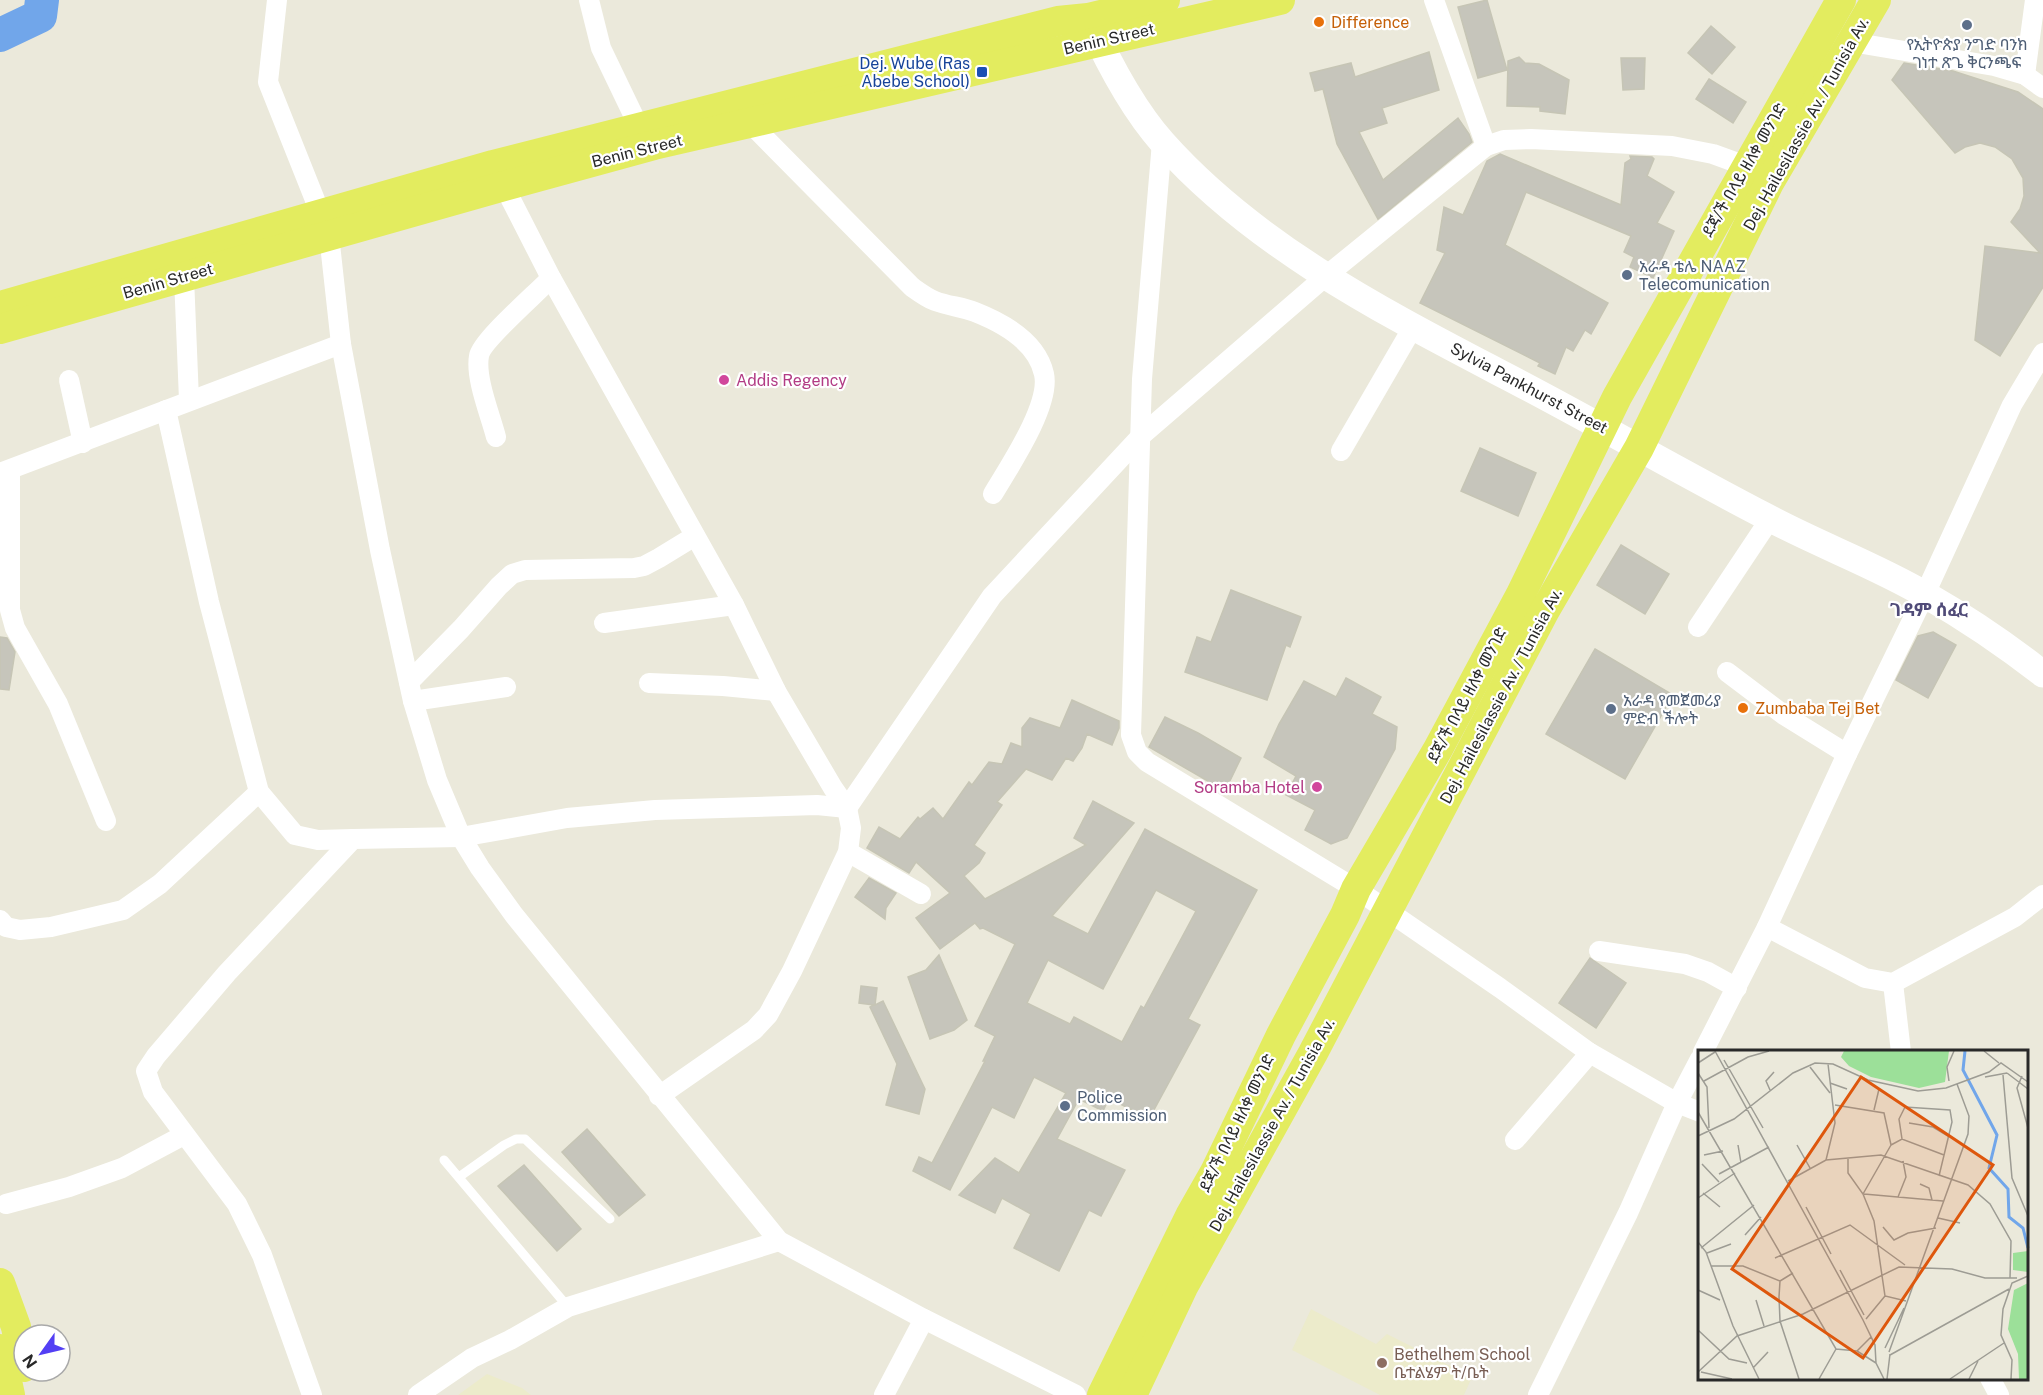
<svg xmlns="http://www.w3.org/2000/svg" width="2043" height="1395" viewBox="0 0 2043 1395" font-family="'Public Sans','Noto Sans Ethiopic',sans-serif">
  <rect width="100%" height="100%" fill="#ebe9db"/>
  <!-- education -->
  <g fill="#ecebcb">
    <path d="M1311,1309L1376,1344L1387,1334L1472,1377L1464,1395H1380L1292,1350Z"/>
    <path d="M487,1374L522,1388L531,1395H458Z"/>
  </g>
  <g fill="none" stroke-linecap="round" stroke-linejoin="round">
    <!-- river -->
    <path stroke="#71a6ea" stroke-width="34" d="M0,35L40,16L42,0"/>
  </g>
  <!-- building -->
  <g fill="#c6c5bb" stroke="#c6c5b5" stroke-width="1.5" fill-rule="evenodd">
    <path d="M1487,0L1507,70L1478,78L1458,7Z"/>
    <path d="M1711,26L1735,47L1712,74L1688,53Z"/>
    <path d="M1429,52L1439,90L1382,108L1387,123L1359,132L1383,180L1458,118L1469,134L1472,142L1378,219L1337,144L1323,89L1315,91L1310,73L1351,63L1355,77Z"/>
    <path d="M1519,57L1525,63L1539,64L1569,80L1565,114L1540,111V107L1507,106L1508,61Z"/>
    <path d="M1621,58H1645L1644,89L1623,90Z"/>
    <path d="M1904,63L1953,71L2018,92L2043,109V287L2000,356L1975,340L1985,246L2040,253L2011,222L2020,209L2024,196L2023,178L2012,159L1995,147L1980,143L1965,147L1955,153L1892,80Z"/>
    <path d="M1709,79L1746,102L1733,123L1696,99Z"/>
    <path d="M1500,154L1621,205L1625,163L1631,159L1630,156L1652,157L1654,159L1647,176L1674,192L1657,223L1674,231L1653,278L1630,267L1634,257L1624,252L1631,236L1526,192L1505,245L1608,303L1591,334L1585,330L1573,351L1566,347L1555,374L1538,366L1540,363L1420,303L1445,253L1437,250L1444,207L1463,215L1487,161Z"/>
    <path d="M1480,448L1536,473L1518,516L1461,491Z"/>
    <path d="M1621,545L1669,574L1645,614L1597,585Z"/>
    <path d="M1231,590L1301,617L1290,647L1286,645L1267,700L1185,672L1197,637L1211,642Z"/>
    <path d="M1933,632L1956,645L1928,698L1896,680L1918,636Z"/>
    <path d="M0,637L7,638L15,652L9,690L0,689Z"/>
    <path d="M1595,649L1673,695L1625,779L1546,734Z"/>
    <path d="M1346,678L1381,697L1372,714L1397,727L1395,749L1347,838L1331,844L1305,830L1315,810L1286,795L1296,776L1264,757L1279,724L1304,681L1336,697Z"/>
    <path d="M1072,700L1119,721V728L1112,745L1087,734L1082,748L1073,761L1066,758L1052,780L1026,769L997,802L1002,805L974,845L985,853L979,863L964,876L985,899L1086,845L1074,838L1093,801L1134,823L1052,916L1088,934L1145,829L1257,890L1188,1019L1200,1025L1149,1119L1109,1098L1103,1111L1079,1099L1057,1139L1125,1170L1101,1216L1089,1210L1059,1271L1014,1248L1031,1214L1002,1198L995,1213L959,1195L995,1158L1019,1173L1066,1093L1034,1077L1014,1118L992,1107L950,1190L913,1171L919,1157L932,1163L985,1061H983L995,1036L975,1026L1015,944L983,928L980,929L975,923L940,949L916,918L950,893L916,862L909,873L867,848L879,827L900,839L918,817L920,819L933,808L943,819L969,782L972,785L989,762L1002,764L1011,743L1022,747V728L1030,718L1060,728ZM1156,890L1196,911L1144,1008L1141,1006L1122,1042L1074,1017L1070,1024L1027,1003L1048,960L1103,989Z"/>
    <path d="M1165,717L1198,733L1241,758L1225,791L1149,747Z"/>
    <path d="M869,878L896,893L886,908L885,919L855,897Z"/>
    <path d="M939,955L967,1020L954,1030L930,1039L908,977L926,970Z"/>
    <path d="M1590,958L1626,983L1596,1028L1559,1003Z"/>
    <path d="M861,986L877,988L875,1005L883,1001L925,1089L919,1114L886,1105L897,1064L870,1007L874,1005L859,1003Z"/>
    <path d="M587,1129L645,1195L619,1216L562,1152Z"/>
    <path d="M524,1165L581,1229L557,1251L498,1186Z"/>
  </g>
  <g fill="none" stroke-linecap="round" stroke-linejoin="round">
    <!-- lane -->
    <g stroke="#fff" stroke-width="9">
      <path d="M444,1160L568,1307"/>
      <path d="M459,1177L504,1145L516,1139H525L610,1219"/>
    </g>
    <!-- street -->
    <g stroke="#fff" stroke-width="20">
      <path d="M277,0L268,82L329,235L341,344L380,550L413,701L437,780L461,837L480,868L514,915L779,1241L924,1319L1076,1395"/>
      <path d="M589,0L601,48L639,127L647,136"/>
      <path d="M1851,42L1994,66L2025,75L2043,88"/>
      <path d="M2025,75L2035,0"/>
      <path d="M746,115L749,122L912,287C919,292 927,298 935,301C948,306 963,307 975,312C1003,323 1037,342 1044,374C1051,405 1009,467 993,494"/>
      <path d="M1162,142L1142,379L1131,735L1137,752L1147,762L1356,889L1500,988L1590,1053L1677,1103L1700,1112"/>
      <path d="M1486,146L1504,140L1531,139L1672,146L1713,154L1746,166"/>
      <path d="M504,186L551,278L734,605L776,691L833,788L847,808L851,828L848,852L792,971L768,1015L754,1030L659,1096"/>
      <path d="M180,266L184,277L189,400"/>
      <path d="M69,380L83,443"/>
      <path d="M166,410L209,602L259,792L295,835L318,840L353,839"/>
      <path d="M496,437C490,414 475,378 479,356C481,341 538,292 551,278"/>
      <path d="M1341,451L1413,327"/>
      <path d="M10,470V610L15,628L58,704L106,821"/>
      <path d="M0,473L341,344"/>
      <path d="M604,623L734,605"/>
      <path d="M1698,627L1770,519"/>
      <path d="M1727,672L1784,715L1847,754"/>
      <path d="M409,682L461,629L499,586L512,574L525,570L634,568L644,566L659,558L695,536"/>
      <path d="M649,683L723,686L776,691"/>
      <path d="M413,701L506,687"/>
      <path d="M847,808L992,596L1142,435L1326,276L1486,146L1434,0"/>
      <path d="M848,852L921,894"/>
      <path d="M0,920L6,927L20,930L51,927L123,910L160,884L259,792"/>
      <path d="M1767,927L1865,978L1893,983L2015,917L2043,895"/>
      <path d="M1599,951L1685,964L1708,972L1737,988"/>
      <path d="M1893,983L1901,1052"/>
      <path d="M1703,1052L1767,927L1847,754L1925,594L2012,405L2043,353"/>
      <path d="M1515,1140L1590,1053"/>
      <path d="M6,1204L69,1187L122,1168L184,1135"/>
      <path d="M1990,1378L1999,1395"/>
      <path d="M312,1395L262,1255L237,1204L153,1092L146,1071L156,1056L227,973L353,839L461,837L567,818L655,810L817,805L847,808"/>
      <path d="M418,1395L472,1358L510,1340L568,1307L779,1241"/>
      <path d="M884,1395L924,1319"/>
      <path d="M1538,1395L1628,1213L1677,1103L1700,1059"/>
    </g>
    <!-- secondary -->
    <path stroke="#fff" stroke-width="27" d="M1090,22C1109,64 1132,108 1163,143C1255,246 1382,311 1502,374C1591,420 1678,471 1767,517C1819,545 1875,565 1926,595C1966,618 2006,645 2043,674"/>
    <!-- primary -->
    <g stroke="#e3ec5f" stroke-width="30">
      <path d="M0,306L493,165L1058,21L1088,18L1165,0"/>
      <path d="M0,329L504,186L654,145L1280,0"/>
      <path d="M0,1283L16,1327L24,1367"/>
      <path d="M0,1349L10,1395"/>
      <path d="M1102,1395L1190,1216L1215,1172L1281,1035L1345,915L1356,889L1438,749L1521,594L1617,397L1841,0"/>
      <path d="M1132,1395L1183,1287L1313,1053L1544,612L1639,448L1769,183L1876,0"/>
    </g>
  </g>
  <!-- markers -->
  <g fill="#e8710a" stroke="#fff" stroke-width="2">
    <circle cx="1319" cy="22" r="6"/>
    <circle cx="1743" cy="708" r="6"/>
  </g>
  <g fill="#5c6f8a" stroke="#fff" stroke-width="2">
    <circle cx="1967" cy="25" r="6"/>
    <circle cx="1627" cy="275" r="6"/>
    <circle cx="1611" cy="709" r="6"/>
    <circle cx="1065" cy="1106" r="6"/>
  </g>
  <rect fill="#1a4fb4" stroke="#fff" stroke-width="2" x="976" y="66" width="12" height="12" rx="3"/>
  <g fill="#d1479c" stroke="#fff" stroke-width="2">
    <circle cx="724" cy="380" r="6"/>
    <circle cx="1317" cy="787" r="6"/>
  </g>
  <circle fill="#8d6e63" stroke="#fff" stroke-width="2" cx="1382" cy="1363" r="6"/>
  <g text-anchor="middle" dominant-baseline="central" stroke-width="4.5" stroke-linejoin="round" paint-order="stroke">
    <!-- food labels -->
    <g font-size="16" fill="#c56008" stroke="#fff" text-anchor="start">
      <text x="1331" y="22">Difference</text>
      <text x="1755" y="708">Zumbaba Tej Bet</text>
    </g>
    <!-- street labels -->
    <g font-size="16" fill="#292929" stroke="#fff">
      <text transform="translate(1109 39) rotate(-13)">Benin Street</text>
      <text transform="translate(1806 124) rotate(-61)">Dej. Hailesilassie Av. / Tunisia Av.</text>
      <text transform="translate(637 151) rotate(-14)">Benin Street</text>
      <text transform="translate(1744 170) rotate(-60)">ደጃ/ች በላይ ዘለቀ መንገድ</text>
      <text transform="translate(168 281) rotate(-16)">Benin Street</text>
      <text transform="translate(1529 388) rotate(28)">Sylvia Pankhurst Street</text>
      <text transform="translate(1467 695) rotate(-62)">ደጃ/ች በላይ ዘለቀ መንገድ</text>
      <text transform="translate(1501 696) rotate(-62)">Dej. Hailesilassie Av. / Tunisia Av.</text>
      <text transform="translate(1237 1123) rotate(-64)">ደጃ/ች በላይ ዘለቀ መንገድ</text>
      <text transform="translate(1272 1125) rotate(-61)">Dej. Hailesilassie Av. / Tunisia Av.</text>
    </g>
    <!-- service labels -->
    <g font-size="16" fill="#4e5e75" stroke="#fff" text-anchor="start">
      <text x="1967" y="44" text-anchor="middle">የኢትዮጵያ ንግድ ባንክ<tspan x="1967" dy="18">ገነተ ጽጌ ቅርንጫፍ</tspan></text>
      <text x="1639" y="266">አራዳ ቴሌ NAAZ<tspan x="1639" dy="18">Telecomunication</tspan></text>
      <text x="1623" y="700">አራዳ የመጀመሪያ<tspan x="1623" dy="18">ምድብ ችሎት</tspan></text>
      <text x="1077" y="1097">Police<tspan x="1077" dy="18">Commission</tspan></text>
    </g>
    <!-- transit labels -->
    <g font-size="16" fill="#164399" stroke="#fff" text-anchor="end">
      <text x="970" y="63">Dej. Wube (Ras<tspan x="970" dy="18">Abebe School)</tspan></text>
    </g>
    <!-- hotel labels -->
    <g font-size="16" fill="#b23c85" stroke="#fff" text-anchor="start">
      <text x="736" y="380">Addis Regency</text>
      <text x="1305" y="787" text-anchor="end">Soramba Hotel</text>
    </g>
    <!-- education labels -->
    <g font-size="16" fill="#785e54" stroke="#fff" text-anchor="start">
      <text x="1394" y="1354">Bethelhem School<tspan x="1394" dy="18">ቤተልሄም ት/ቤት</tspan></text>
    </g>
    <!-- neighbourhood labels -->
    <g font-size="18" font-weight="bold" fill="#504b78" stroke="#fff">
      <text x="1929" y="609">ገዳም ሰፈር</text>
    </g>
  </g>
  <!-- overview -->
  <g transform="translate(1698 1050)">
    <rect width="330" height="330" fill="#ebe9db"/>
    <path d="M146,1H251L247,32L221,38L173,27L151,16L143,7ZM330,201V222L315,220V203ZM330,233V329H321L320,304L310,279L316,240Z" fill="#9ce099"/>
    <path fill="none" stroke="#71a6ea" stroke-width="3" d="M267,1L265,20L299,85L291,118L310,139L311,167L325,178L330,198"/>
    <path fill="none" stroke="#9d9c94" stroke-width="1.5" d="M17,1L165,270L177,295L178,313L186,329M286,1L301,13M26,10L65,78M0,13L17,2M112,17L132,43M0,23L9,37L11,78M309,23L330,39M305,25L314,128L330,166M324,26L319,38L330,78M287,27L309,23M6,31L50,7L71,1M251,31L249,17L256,1M132,33L149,39M72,40L68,31L76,22M137,55L186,63L193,95L165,144M176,60L181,39M0,62L138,299L159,301L173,287M211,73L235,77L250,86M0,86L36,69L95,23L117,13L135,14L170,30L220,41L248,38L291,22L303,13L330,32M204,89L201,69L207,57L252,60L254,72L241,126M40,95L43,113M99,95L112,118M193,95L204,89L246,105M6,105L25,101M150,108V123L165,144L176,171L187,246L208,251M128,110L137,73L130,14M4,114L21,132M21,124L71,97M90,131L128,110L183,105L270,135L292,154L313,191L312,228M222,134L231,138L234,150M5,143L22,157M166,144L245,151M200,147L208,127L205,111M0,148L37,123M108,157L133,204M240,168L262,173M185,177L196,190L210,183L238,178M47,185L63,167M0,192L8,202L35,276L61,329M3,198L56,155M9,203L33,194M77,208L152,175L207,215M13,216H45L82,231M142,220L166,265M95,223L82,231L81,247L82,271L101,329M0,240L22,250M58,250L66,276M168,269L187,246M0,280L31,309L49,313M187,298L206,258M159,301L178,313M191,302L270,84L271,66L259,34M192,305L311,239M55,318L70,302M0,322L39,286L105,264L201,217L254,219L287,228H319M3,322L34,329M121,329L138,299M189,329L192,304M252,329L306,293M271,329L280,311M313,329L314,310L303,285L305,259L314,233L330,226"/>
    <path fill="#de570d" fill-opacity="0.15" stroke="#de570d" stroke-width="3" d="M163,27L295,115L165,308L34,219Z"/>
    <rect width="330" height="330" fill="none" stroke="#292929" stroke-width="3"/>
  </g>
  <!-- north arrow -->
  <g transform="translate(42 1353) rotate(236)"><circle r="28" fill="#ffffff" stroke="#a9a9a9" stroke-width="1.5"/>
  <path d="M0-4.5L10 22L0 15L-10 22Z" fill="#533ff4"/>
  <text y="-9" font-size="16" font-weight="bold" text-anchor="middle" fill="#292929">N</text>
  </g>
</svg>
